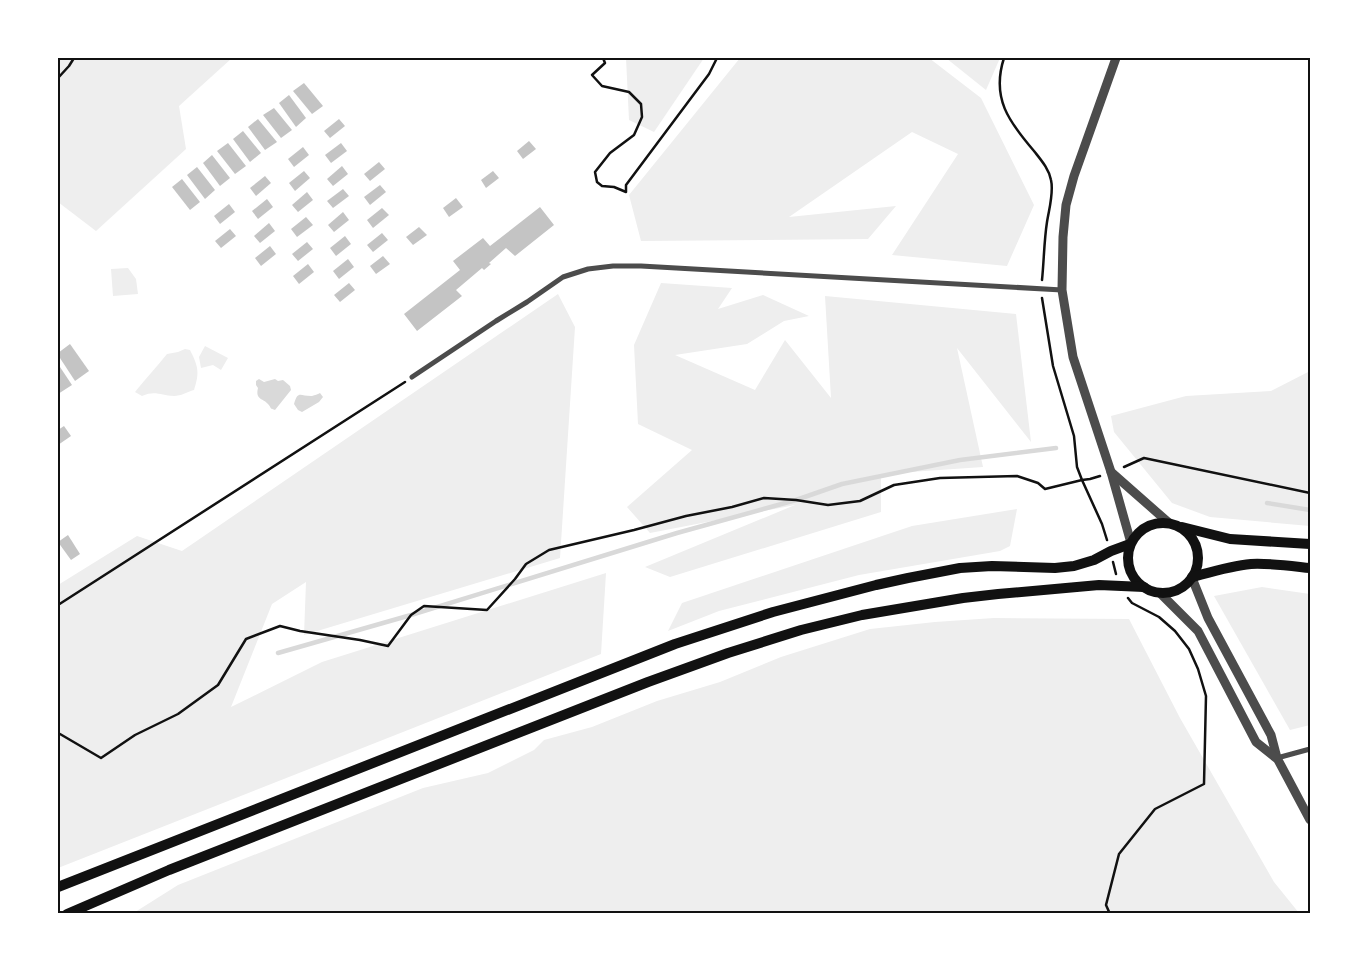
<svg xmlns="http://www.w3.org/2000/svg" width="1368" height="971" viewBox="0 0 1368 971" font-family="'IBM Plex Serif',serif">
  <rect width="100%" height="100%" fill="#fff"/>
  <!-- green -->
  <g fill="#eee">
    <path d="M58,58H232L179,106L186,149L96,231L58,202Z"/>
    <path d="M626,58H704L654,132L629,120Z"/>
    <path d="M740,58H929L981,98L1034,205L1007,266L892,255L958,154L912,132L789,217L896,206L868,239L641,241L629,195Z"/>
    <path d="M946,58H1000L986,90Z"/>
    <path d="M128,268L136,279L138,294L113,296L111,269Z"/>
    <path d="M661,283L732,288L718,309L763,295L809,316L784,321L747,344L675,355L755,390L785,340L831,398L825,296L1016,314L1031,442L957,348L983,467L881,474V512L670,577L645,567L795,505L650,533L627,507L692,450L638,424L634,345Z"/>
    <path d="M558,294L575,327L560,558L304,635L306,582L272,604L231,707L322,662L606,573L601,654L58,868V585L137,536L182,551Z"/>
    <path d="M205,346L228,358L221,370L213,365L201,368L199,357Z"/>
    <path d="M185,349L190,350C198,366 200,372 194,390C187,392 181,396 174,396C161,396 156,390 142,396L135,392C145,379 157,367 167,354L178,352Z"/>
    <path d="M1310,371V526L1210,517L1172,503L1114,432L1111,416L1186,396L1271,391Z"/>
    <path d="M1017,509L1010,546L1000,551L859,575L719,611L668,631L682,603L912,526Z"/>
    <path d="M1262,587L1310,594V725L1290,730L1214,596Z"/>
    <path d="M994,618L1129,619L1180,718L1274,882L1299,913L132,914L178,885L423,788L488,773L534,750L544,740L592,727L657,701L720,682L781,657L870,629L935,622Z"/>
  </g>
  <!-- water -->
  <g fill="#d9d9d9">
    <path d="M259,379L264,382L275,379L278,381L283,380L290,386L291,390L275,410C268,407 273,410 268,404C263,398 255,400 258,388L256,385V381Z"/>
    <path d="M320,393L323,397L319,402L302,412L298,410L294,404C298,390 300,396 311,396C313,396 318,394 320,393Z"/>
  </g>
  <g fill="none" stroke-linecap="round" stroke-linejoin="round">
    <!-- stream -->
    <g stroke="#d9d9d9" stroke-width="4.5">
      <path d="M1267,503L1310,510"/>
      <path d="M278,653L411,615L677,533L796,500L842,484L960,460L1056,448"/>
    </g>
  </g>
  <!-- building -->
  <g fill="#c4c4c4">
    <path d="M304,83L323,106L312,114L293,91Z"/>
    <path d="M289,95L306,118L296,127L279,103Z"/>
    <path d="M274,108L292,130L281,138L263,115Z"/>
    <path d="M258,119L277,142L265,150L248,127Z"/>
    <path d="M339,119L345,126L330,138L324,131Z"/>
    <path d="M243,131L261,153L250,162L233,139Z"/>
    <path d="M529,141L536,149L523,159L517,151Z"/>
    <path d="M228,143L246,166L235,174L217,151Z"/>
    <path d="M341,143L347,151L331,163L325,155Z"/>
    <path d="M303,147L309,155L294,167L288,159Z"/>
    <path d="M212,155L230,178L220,186L203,163Z"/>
    <path d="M379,162L385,169L370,181L364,174Z"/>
    <path d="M342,166L348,174L333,186L327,179Z"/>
    <path d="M197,167L215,190L205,199L187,175Z"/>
    <path d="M304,171L310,178L295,191L289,183Z"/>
    <path d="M493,171L499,178L486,188L481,180Z"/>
    <path d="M265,176L271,183L256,196L250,188Z"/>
    <path d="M182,179L200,202L190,210L172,187Z"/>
    <path d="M380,185L386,192L370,205L364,197Z"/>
    <path d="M343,189L349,196L333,208L327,201Z"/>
    <path d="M307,192L313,200L298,212L292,205Z"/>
    <path d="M456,198L463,207L449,217L443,208Z"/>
    <path d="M267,199L273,207L258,219L252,211Z"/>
    <path d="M229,204L235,212L220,224L214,216Z"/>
    <path d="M540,207L554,225L515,256L506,248L489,263L491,264L484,270L482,268L456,290L462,296L417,331L404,314L460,270L453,261L483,238L490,246Z"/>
    <path d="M382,208L389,215L373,228L367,220Z"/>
    <path d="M343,212L349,220L334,232L328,225Z"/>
    <path d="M306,217L313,225L297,237L291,229Z"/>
    <path d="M269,223L275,231L260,243L254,236Z"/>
    <path d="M419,227L427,235L413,245L406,237Z"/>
    <path d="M230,229L236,236L221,248L215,241Z"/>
    <path d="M382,233L388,240L373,252L367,245Z"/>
    <path d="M345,236L351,244L336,256L330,248Z"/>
    <path d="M307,242L313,249L298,261L292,254Z"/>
    <path d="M270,246L276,254L261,266L255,258Z"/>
    <path d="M383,256L390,264L376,274L370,266Z"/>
    <path d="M348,259L354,267L339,279L333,271Z"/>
    <path d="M308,264L314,272L299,284L293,276Z"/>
    <path d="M349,283L355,290L340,302L334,295Z"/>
    <path d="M70,344L89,371L75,381L58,355V353Z"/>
    <path d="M58,364L72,385L58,394Z"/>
    <path d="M64,426L71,436L58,445V430Z"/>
    <path d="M68,535L80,554L71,560L58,542Z"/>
  </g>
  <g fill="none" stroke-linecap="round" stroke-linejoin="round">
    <!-- path -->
    <g stroke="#111" stroke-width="2.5">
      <path d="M603,58L605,63L592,75L602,86L629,92L641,104L642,117L634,135L610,153L595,172L597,182L602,186L614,187L626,192V185L709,74L717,58"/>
      <path d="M1004,58C991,98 1009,122 1034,151C1041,160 1049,169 1051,180C1054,193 1049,209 1047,222C1044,241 1044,261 1042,280"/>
      <path d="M58,78L69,66L74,58"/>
      <path d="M1042,298L1053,366L1074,436L1077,467L1082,480L1102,524L1107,540"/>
      <path d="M1124,467L1144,458L1310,493"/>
      <path d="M1113,562L1116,574"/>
      <path d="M58,605L405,382"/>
      <path d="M58,734H60L101,758L135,735L178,714L218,685L246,639L280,626L300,631L360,640L388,646L411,615L424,606L487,610L515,579L526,564L549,550L634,530L686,516L732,507L764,498L796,500L828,505L860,501L894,485L940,478L1017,476L1038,483L1045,489L1082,480L1090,479L1100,476"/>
      <path d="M1110,914L1106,905L1119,854L1155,809L1204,784L1206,696L1198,669L1189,649L1175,631L1159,617L1132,603L1128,598"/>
    </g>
    <!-- minor -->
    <g stroke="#4c4c4c" stroke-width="5">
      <path d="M412,377L496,321L527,302L563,277L588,269L613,266H641L1062,290"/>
      <path d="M1277,758L1310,749"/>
    </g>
    <!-- tertiary -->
    <g stroke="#4c4c4c" stroke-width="9">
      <path d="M1116,58L1074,176L1066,205L1063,237L1062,290L1073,357L1111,472L1131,543"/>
      <path d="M1111,472L1169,523"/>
      <path d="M1192,578L1208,618L1271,735L1277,758L1310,820"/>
      <path d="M1160,593L1198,631L1256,742L1276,758"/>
    </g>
    <!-- secondary -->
    <g stroke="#111" stroke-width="10">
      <circle cx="1163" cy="558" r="35"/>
      <path d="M1182,527L1230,539L1310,544"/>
      <path d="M1192,577C1211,572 1231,566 1251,564C1270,563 1291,566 1310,568"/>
      <path d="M58,887L675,644L773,612L876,585L908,578L960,568L992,566L1055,568L1074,566L1094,560L1111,551L1130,544"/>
      <path d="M67,914L169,870L648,682L728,653L801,630L862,615L963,598L998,594L1099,585L1144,587"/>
    </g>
  </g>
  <!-- border -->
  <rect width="1368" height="971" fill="none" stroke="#ffffff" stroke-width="118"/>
  <rect x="59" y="59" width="1250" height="853" fill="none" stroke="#111" stroke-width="2"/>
</svg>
